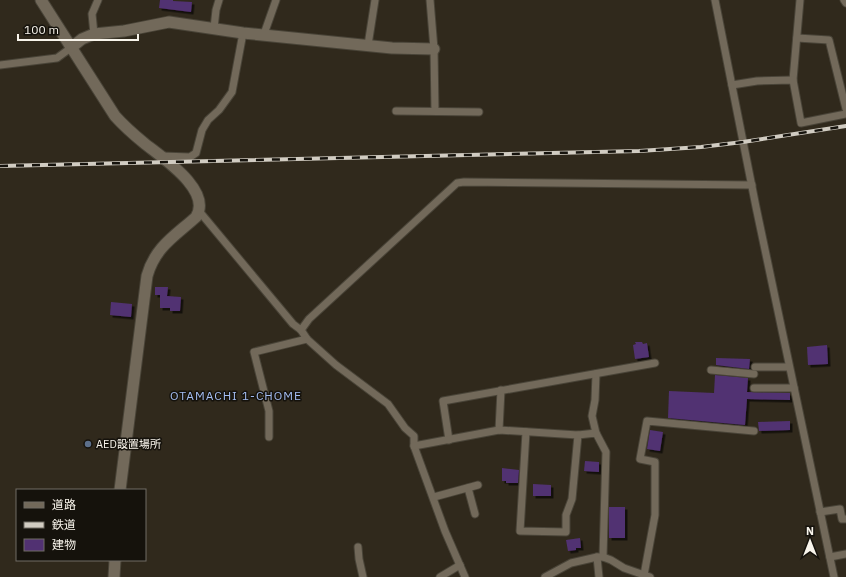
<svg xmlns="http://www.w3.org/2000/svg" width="846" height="577" viewBox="0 0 846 577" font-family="'IBM Plex Sans','Noto Sans JP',sans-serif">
  <defs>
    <filter id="shadow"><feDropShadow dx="2.5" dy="2.5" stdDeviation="0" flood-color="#0009"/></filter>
  </defs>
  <rect width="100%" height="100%" fill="#30291c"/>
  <!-- building -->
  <g fill="#513172" filter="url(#shadow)">
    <path d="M160,0H173V1L192,2L191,12L159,8Z"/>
    <path d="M155,287H168L167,296L181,297L180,311H170V308H160V295H155Z"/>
    <path d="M111,302L132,304L131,317L110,315Z"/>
    <path d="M635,342H642L643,344L647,343L649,357L635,359L633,345L636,344Z"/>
    <path d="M827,345L828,364L808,365L807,347Z"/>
    <path d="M716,358L750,359L749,369L716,365Z"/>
    <path d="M715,375L748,378L747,392L790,393V400L747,399L745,425L668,418L669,391L714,393Z"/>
    <path d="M790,421V430L759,431L758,422Z"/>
    <path d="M650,430L663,432L660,451L647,449Z"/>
    <path d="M585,461L599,462V472L584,471Z"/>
    <path d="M502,468L519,470L518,483H506V481H502Z"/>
    <path d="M533,484L551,485V496H533Z"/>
    <rect x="609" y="507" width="16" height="31"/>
    <path d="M580,538L581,548H576V550L568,551L566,540Z"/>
  </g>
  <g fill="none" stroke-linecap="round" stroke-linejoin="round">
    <defs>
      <g id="street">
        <path d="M430,0L434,49L435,111"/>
        <path d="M715,0L756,207L834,577"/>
        <path d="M844,0L846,3"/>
        <path d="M214,28L216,10L219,0"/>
        <path d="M94,34L92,14L98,0"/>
        <path d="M264,34L276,0"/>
        <path d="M797,38L829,40L846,109"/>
        <path d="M368,45L375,0"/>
        <path d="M0,65L57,58L72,47"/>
        <path d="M793,80L800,0"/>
        <path d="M732,85L757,81L793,80L801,123L846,114"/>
        <path d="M396,111L479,112"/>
        <path d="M162,156L190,157L196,153L202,130L208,120L219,110L232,92L243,33"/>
        <path d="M199,211L293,324L301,330L307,339L336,365L388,404L405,428L414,436V446L445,531L465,577"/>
        <path d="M301,330L309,319L457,183L464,182L752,185"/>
        <path d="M755,367H789"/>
        <path d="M711,370L754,374"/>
        <path d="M754,388H794"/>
        <path d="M499,430L501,390"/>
        <path d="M526,432L520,531L566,532V515L572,499L578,435"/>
        <path d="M596,433L592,416L595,400L596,374"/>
        <path d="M269,437V411L254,352L307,339"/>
        <path d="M449,440L443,401L655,363"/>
        <path d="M414,446L499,430L578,435L596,433L606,452L603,557"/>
        <path d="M468,488L475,514"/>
        <path d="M434,497L478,485"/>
        <path d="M820,512L840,509L842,519H846"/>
        <path d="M358,547L359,559L363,577"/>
        <path d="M597,557L599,577"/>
        <path d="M830,557L846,554"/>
        <path d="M644,575L655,515V462L640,459L647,421L754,431"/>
        <path d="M440,577L460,565"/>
        <path d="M545,577L571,563L597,557H603L611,560L624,568L650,577"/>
      </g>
      <g id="secondary">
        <path d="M41,0L115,116C124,126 133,134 144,143C161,157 213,190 196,217C175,236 155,247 147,276L120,490"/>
        <path d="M72,47L82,39L94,34L124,31L169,22L243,33L392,48L434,49"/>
        <path d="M114,577L115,560"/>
      </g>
    </defs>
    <!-- street casing -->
    <use href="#street" stroke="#494438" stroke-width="9"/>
    <!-- secondary casing -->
    <use href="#secondary" stroke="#494438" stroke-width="13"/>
    <!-- street -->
    <use href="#street" stroke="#72695a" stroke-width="7"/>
    <!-- secondary -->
    <use href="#secondary" stroke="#72695a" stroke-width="11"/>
    <defs>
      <path id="rail" d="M0,166L639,151L701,147L743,142L846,126"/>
    </defs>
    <!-- rail casing -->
    <use href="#rail" stroke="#d1ccc2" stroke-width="4"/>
    <!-- rail -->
    <use href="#rail" stroke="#15120c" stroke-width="2.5" stroke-dasharray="8" stroke-linecap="butt"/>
  </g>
  <!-- markers -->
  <circle fill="#5c6f8a" stroke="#15120c" stroke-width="1.5" cx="88" cy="444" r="4"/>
  <g text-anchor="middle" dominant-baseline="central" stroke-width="3" stroke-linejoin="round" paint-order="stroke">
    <!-- poi labels -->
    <g font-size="11" fill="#f8f4eb" stroke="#15120c" text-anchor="start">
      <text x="96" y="444">AED設置場所</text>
    </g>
    <!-- neighbourhood labels -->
    <g font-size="12" letter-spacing="1" fill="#a5bef3" stroke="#15120c">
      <text x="236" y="395">OTAMACHI 1-CHOME</text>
    </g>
  </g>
  <!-- legend -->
  <rect x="16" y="489" width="130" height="72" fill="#15120c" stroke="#706c65"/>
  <rect x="24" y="502" width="20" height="6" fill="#72695a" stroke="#706c65"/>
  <text x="52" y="509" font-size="12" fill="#f8f4eb">道路</text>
  <rect x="24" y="522" width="20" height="6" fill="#d1ccc2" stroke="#706c65"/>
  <text x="52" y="529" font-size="12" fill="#f8f4eb">鉄道</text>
  <rect x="24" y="539" width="20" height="12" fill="#513172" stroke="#706c65"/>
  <text x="52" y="549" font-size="12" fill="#f8f4eb">建物</text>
  <!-- north arrow -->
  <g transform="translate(810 541)" stroke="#15120c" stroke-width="3" paint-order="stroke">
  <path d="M0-3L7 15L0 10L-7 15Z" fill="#f8f4eb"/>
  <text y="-6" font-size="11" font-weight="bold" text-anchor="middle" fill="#f8f4eb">N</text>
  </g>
  <!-- scale -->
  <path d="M18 34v6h120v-6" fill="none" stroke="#f8f4eb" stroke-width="2"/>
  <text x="24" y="34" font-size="12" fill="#f8f4eb" stroke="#15120c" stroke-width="3" paint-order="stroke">100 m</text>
</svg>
